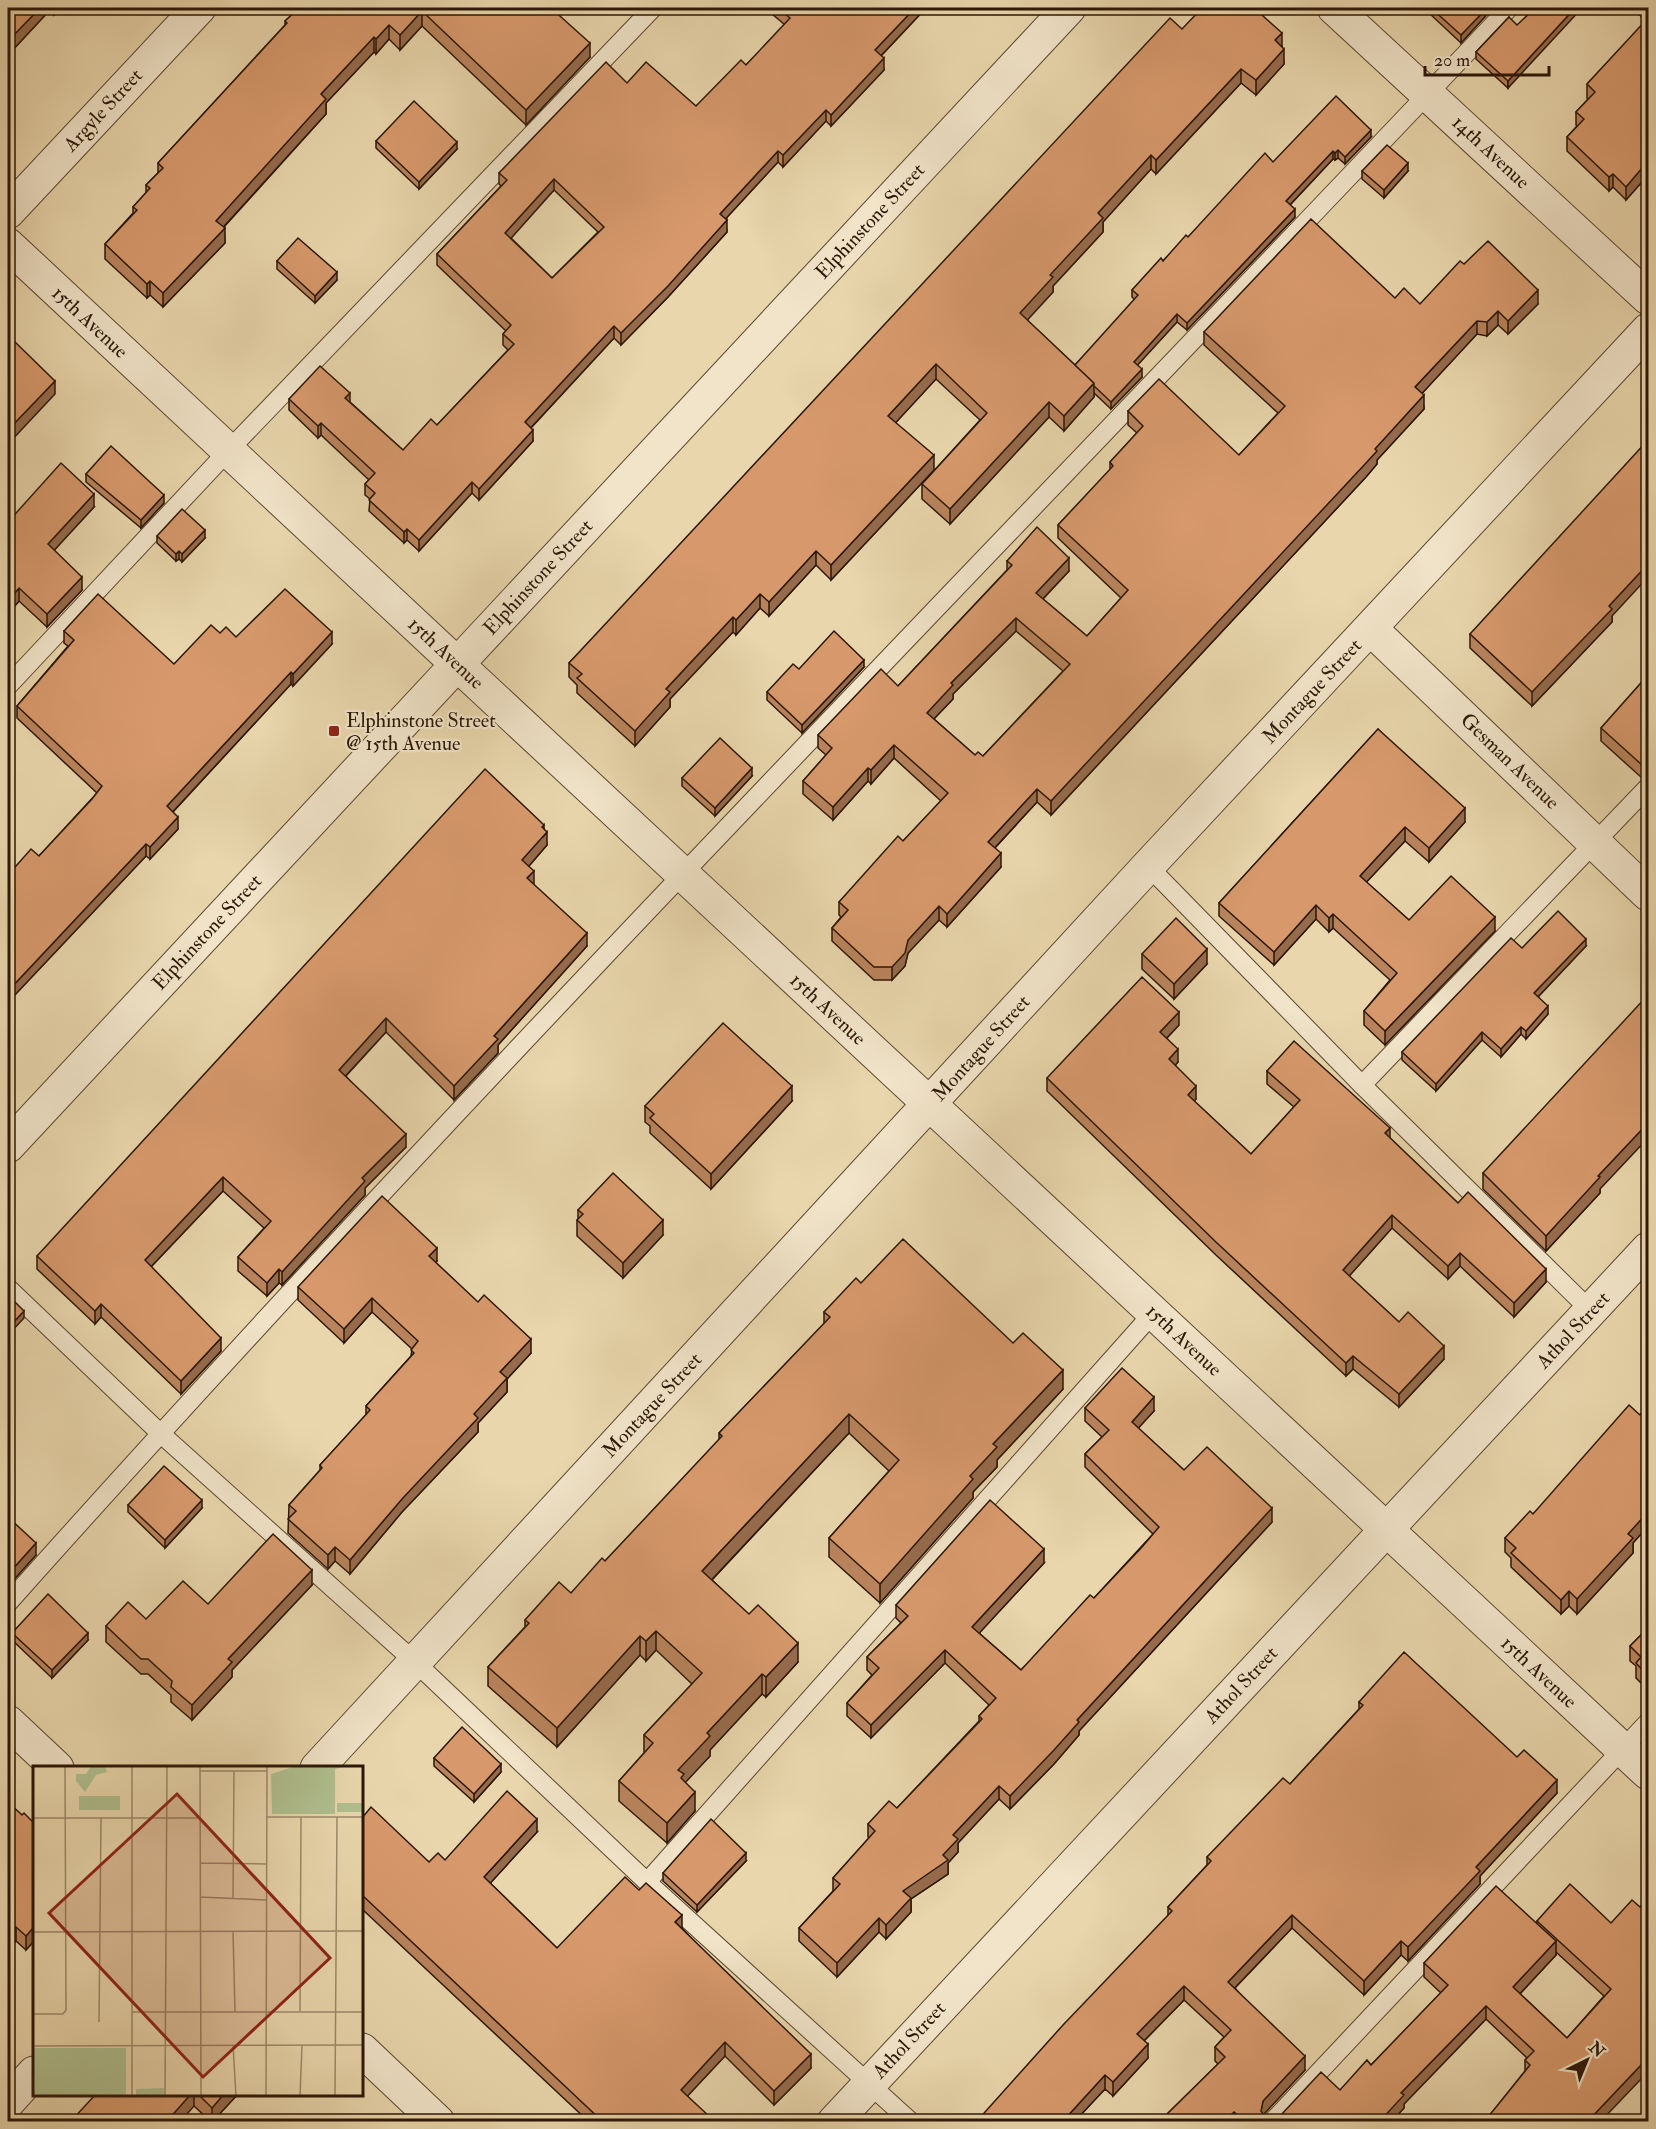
<svg xmlns="http://www.w3.org/2000/svg" width="1656" height="2129" viewBox="0 0 1656 2129" font-family="'IM FELL Double Pica',serif">
  <rect width="100%" height="100%" fill="#e9d6ac"/>
  <filter id="stains"><feTurbulence type="fractalNoise" baseFrequency=".00333" numOctaves="4"/><feColorMatrix values="0 0 0 0 .2 0 0 0 0 .09 0 0 0 0 .02 0 0 0 .5 -.17"/></filter>
  <radialGradient id="worn" r=".72"><stop offset=".6" stop-color="#630" stop-opacity="0"/><stop offset="1" stop-color="#630" stop-opacity=".3"/></radialGradient>
  <g fill="none" stroke-linecap="round" stroke-linejoin="round">
    <defs>
      <g id="service">
        <path d="M8,686L228,451L653,8"/>
        <path d="M1148,866L1362,1085L1591,1311"/>
        <path d="M1362,1085L1648,787"/>
        <path d="M8,1288L160,1433L415,1662L647,1882L911,2122"/>
        <path d="M8,1603C494,1058 1008,539 1509,8"/>
        <path d="M647,1882L1154,1312"/>
        <path d="M1272,2122L1648,1722"/>
      </g>
      <g id="minor">
        <path d="M1334,8L1648,298"/>
        <path d="M8,212L199,8"/>
        <path d="M1371,629L1648,894"/>
        <path d="M457,664L1648,1773"/>
        <path d="M317,1768L1148,866L1648,330"/>
        <path d="M8,2102L34,2073"/>
        <path d="M834,2122L1648,1249"/>
      </g>
      <g id="tertiary">
        <path d="M8,245L457,664"/>
        <path d="M8,1146L1069,8"/>
        <path d="M8,1722L57,1768"/>
        <path d="M362,2050L438,2122"/>
      </g>
    </defs>
    <!-- service casing -->
    <use href="#service" stroke="#5b4730" stroke-width="20"/>
    <!-- minor casing -->
    <use href="#minor" stroke="#5b4730" stroke-width="35"/>
    <!-- tertiary casing -->
    <use href="#tertiary" stroke="#5b4730" stroke-width="35"/>
    <!-- service -->
    <use href="#service" stroke="#f1e4c9" stroke-width="18"/>
    <!-- minor -->
    <use href="#minor" stroke="#f1e4c9" stroke-width="33"/>
    <!-- tertiary -->
    <use href="#tertiary" stroke="#f1e4c9" stroke-width="33"/>
  </g>
  <!-- wall -->
  <g fill="#b9845d" stroke="#2c1707" stroke-width="1.5" fill-rule="evenodd">
    <path d="M8,8H61L54,15L49,11L8,55Z"/>
    <path d="M299,8H551L590,57L526,125L422,26L400,50L389,39L376,54L374,52L326,103V114L224,227L225,243L163,307L150,295L147,298L105,259V244L133,213V207L146,193V185L158,173V163L285,25V21Z"/>
    <path d="M765,8H926L881,56L884,70L831,126L826,121L783,167L778,162L725,219L727,232L668,297L621,345L614,338L531,428L533,441L479,500L472,493L419,551L407,540L404,543L369,511L370,499L365,495V484L369,480L321,435L318,438L289,410V399L350,402L403,450L437,425L508,350L503,345V334L506,331L437,265V254L501,186L499,184V173L627,83L696,106L746,65L785,25ZM554,190L598,232L552,278L511,238Z"/>
    <path d="M1429,8H1492V9L1461,43L1429,13Z"/>
    <path d="M1632,8H1648V175L1626,200L1613,187L1609,191L1567,151V137L1577,126L1576,125V112L1588,99L1587,98V84L1646,21Z"/>
    <path d="M1509,17L1508,88L1476,59V52Z"/>
    <path d="M1182,29L1282,46L1284,64L1256,95L1241,83L1156,174L1151,169L1103,222V232L1053,286V292L1027,320L1075,365L1135,300L1132,297V290L1188,237L1273,162L1371,137L1345,164L1338,158L1335,160L1333,159L1290,205L1295,217L1187,330L1177,322L1137,365L1142,377L1111,409L1094,393V397L1064,431L1049,417L950,524L922,499V484L980,420L936,379L895,423L934,470L831,580L816,565L769,616L760,608L736,635L733,632L670,699V707L635,746L577,693V685L569,677V663Z"/>
    <path d="M376,141L457,149L419,189L376,148Z"/>
    <path d="M1362,171H1408L1384,198L1362,179Z"/>
    <path d="M277,261L337,280L315,303L277,269Z"/>
    <path d="M1464,264L1538,304L1508,334L1498,325L1487,336L1477,334L1422,393L1424,409L1377,460V464L1366,477L1051,815L1037,802L995,848L1001,867L947,927L939,920L908,953L905,966L892,980H874L832,941V928L841,917L839,915V902L903,841L941,801L894,758L871,784L868,781L833,820L803,794V781L826,755L818,748V735L898,686L1007,570V561L1069,571L1043,599L1087,636L1121,598L1058,538V525L1110,470V462L1137,433L1128,425V411L1239,455L1278,413L1204,345V332L1395,298L1420,304ZM1016,631L1063,671L983,756L975,755L934,719L953,699V694Z"/>
    <path d="M86,474L164,503L141,528L86,482Z"/>
    <path d="M94,507L54,550L82,590L47,627L19,601L8,614V522Z"/>
    <path d="M157,536L205,538L182,562L179,559L176,561L157,543Z"/>
    <path d="M1612,616V622L1532,706L1470,648V634Z"/>
    <path d="M64,631L174,664L220,633L236,637L332,644L293,686L291,684L173,812L178,829L150,859L146,856L11,999V1008L8,1011V875L39,856L97,793L17,718V706L68,646L64,643Z"/>
    <path d="M864,667L802,733L767,700V692L799,669Z"/>
    <path d="M1648,675L1642,778L1601,741V728Z"/>
    <path d="M1378,729L1465,822L1429,862L1405,841L1366,882L1409,920L1495,931L1385,1045L1364,1025V1011L1390,980L1333,928L1329,932L1316,919L1274,965L1219,916V903Z"/>
    <path d="M752,776L715,816L682,786V778Z"/>
    <path d="M544,829L547,845L529,866L533,885L587,946L498,1045V1053L454,1100L386,1032L346,1076L406,1147L365,1188V1195L282,1285L279,1283L267,1296L238,1271V1257L264,1228L223,1191L151,1267L221,1351L181,1394L101,1317L95,1324L37,1269V1256Z"/>
    <path d="M1586,946L1538,997L1548,1014L1526,1039L1521,1034L1501,1057L1482,1040L1436,1091L1402,1060V1052L1522,948Z"/>
    <path d="M1142,954L1207,964L1174,999L1142,969Z"/>
    <path d="M1179,1025L1167,1038L1178,1062L1175,1065L1196,1099L1194,1101L1251,1154L1294,1107L1267,1084V1071L1390,1138L1458,1203L1546,1282L1514,1317L1460,1266L1448,1279L1392,1228L1349,1276L1399,1322L1444,1359L1399,1407L1353,1369L1346,1376L1217,1256L1047,1091V1078Z"/>
    <path d="M792,1101L711,1189L650,1133V1126L645,1122V1106Z"/>
    <path d="M1483,1173L1600,1189V1193L1546,1251L1483,1189Z"/>
    <path d="M578,1210L663,1235L623,1278L577,1236V1220L578,1219Z"/>
    <path d="M437,1261L436,1263L531,1353L507,1379V1392L478,1423V1432L402,1512L350,1574L335,1561L328,1569L288,1533L289,1505L320,1470V1465L366,1415V1406L411,1356L412,1349L372,1312L344,1343L298,1300V1287Z"/>
    <path d="M861,1283L1013,1343L1063,1389L997,1460V1467L973,1492V1498L880,1603L829,1557V1538L889,1471L849,1433L712,1580L798,1662L766,1697L762,1694L710,1750V1756L685,1782L695,1811L667,1843L619,1801V1781L644,1753V1735L692,1684L656,1650L646,1661L640,1655L557,1747L488,1686V1667L525,1627V1620L571,1593L605,1561L719,1441V1433L824,1324V1312Z"/>
    <path d="M1648,1407V1526L1633,1543V1553L1577,1614L1569,1606L1561,1614L1511,1567V1558L1505,1552V1538L1533,1514Z"/>
    <path d="M1085,1408L1154,1411L1138,1428L1184,1470L1272,1522L1079,1731V1735L1054,1764L1010,1809L999,1799L958,1843V1852L948,1863V1874L911,1899V1912L886,1939L879,1932L837,1977L799,1941V1928L833,1891V1878L869,1838L868,1837V1824L897,1808L979,1721V1716L989,1705L945,1663L871,1738L847,1716V1703L872,1675L867,1670V1657L901,1623L896,1618V1605L1044,1563L979,1633L1021,1670L1094,1598L1153,1534L1085,1467V1454L1102,1437L1085,1421Z"/>
    <path d="M8,1493L14,1511L8,1518L36,1555L10,1584L8,1581Z"/>
    <path d="M128,1505L202,1508L165,1548L128,1512Z"/>
    <path d="M312,1585L232,1670V1677L192,1720L171,1702V1695L148,1674H141L106,1642V1626L146,1619L208,1604Z"/>
    <path d="M1648,1628V1690L1636,1678V1666L1630,1661V1646Z"/>
    <path d="M12,1633L88,1640L52,1678L12,1640Z"/>
    <path d="M1359,1702L1557,1793L1480,1876V1884L1408,1961L1401,1955L1364,1995L1292,1928L1235,1988L1305,2070L1263,2115L1265,2117L1270,2119L1280,2116L1340,2090L1371,2065L1441,1993L1424,1977V1963L1537,1924V1921L1611,1923L1640,1907L1648,1898L1644,2081L1642,2078L1493,2111L1525,2071V2060L1527,2058L1486,2019L1404,2104V2108L1392,2121H1160L1218,2064L1215,2061V2047L1224,2037L1184,2000L1144,2041L1148,2058L1113,2096L1105,2089L1075,2121L1168,1915V1907L1207,1865V1857L1290,1784L1359,1709ZM1556,1952L1604,1996L1567,2038L1520,1994L1556,1955Z"/>
    <path d="M434,1758L501,1772L474,1802L434,1766Z"/>
    <path d="M8,1803L22,1815L34,1823V1941L26,1950L16,1941L8,1950Z"/>
    <path d="M362,1818L429,1862L445,1860L537,1832L490,1883L557,1948L639,1890L682,1928L811,2068L774,2105L725,2056L687,2096L711,2121H588L362,1909Z"/>
    <path d="M746,1861L697,1912L663,1881V1873Z"/>
    <path d="M96,2094H238L213,2121H210L194,2106Z"/>
  </g>
  <!-- shaded-wall -->
  <g fill="#966b4c" stroke="#2c1707" stroke-width="1.5">
    <path d="M40,8H49V11L8,55V41Z"/>
    <path d="M54,8H61L54,15Z"/>
    <path d="M915,8H926L875,62V50Z"/>
    <path d="M1487,8H1492V9L1461,43V35Z"/>
    <path d="M1575,8H1582L1508,88V81Z"/>
    <path d="M422,11V26L400,50V35Z"/>
    <path d="M389,25V39L376,54V39Z"/>
    <path d="M1282,33V48L1275,40Z"/>
    <path d="M374,37V52L326,103V114L216,235V221L321,94Z"/>
    <path d="M590,43V57L526,125V110Z"/>
    <path d="M1284,49V64L1256,95V80Z"/>
    <path d="M884,58V70L831,126V115Z"/>
    <path d="M1241,69V83L1156,174V160Z"/>
    <path d="M826,110V121L783,167V155Z"/>
    <path d="M1371,130V137L1345,164V157Z"/>
    <path d="M457,142V149L419,189V182Z"/>
    <path d="M1338,150V158L1335,160V153Z"/>
    <path d="M778,151V162L720,225V214Z"/>
    <path d="M1333,151V159L1286,209V201Z"/>
    <path d="M1151,155V169L1103,222V232L1053,286V292L1020,328V313L1098,213Z"/>
    <path d="M1648,161V175L1626,200V187Z"/>
    <path d="M1408,163V171L1384,198V190Z"/>
    <path d="M1613,174V187L1609,191V177Z"/>
    <path d="M554,179V190L505,245V233Z"/>
    <path d="M1295,209V217L1187,330V323Z"/>
    <path d="M727,220V232L668,297L621,345V333Z"/>
    <path d="M225,228V243L163,307V293Z"/>
    <path d="M337,272V280L315,303V296Z"/>
    <path d="M150,281V295L147,298V284Z"/>
    <path d="M1538,290V304L1508,334V321Z"/>
    <path d="M1498,311V325L1487,336V322Z"/>
    <path d="M1177,314V322L1134,369V362Z"/>
    <path d="M1477,321V334L1415,401V387Z"/>
    <path d="M614,326V338L525,434V422Z"/>
    <path d="M936,364V379L888,431V416Z"/>
    <path d="M1142,369V377L1111,409V402Z"/>
    <path d="M55,381V394L8,444V430Z"/>
    <path d="M1094,383V397L1064,431V416Z"/>
    <path d="M350,393V404L345,398Z"/>
    <path d="M1424,395V409L1377,460V464L1366,477L1051,815V801Z"/>
    <path d="M1049,402V417L950,524V509Z"/>
    <path d="M321,423V435L318,438V426Z"/>
    <path d="M533,430V441L479,500V489Z"/>
    <path d="M934,455V470L831,580V565Z"/>
    <path d="M472,482V493L419,551V540Z"/>
    <path d="M94,494V507L48,557V544Z"/>
    <path d="M164,495V503L141,528V520Z"/>
    <path d="M407,529V540L404,543V532Z"/>
    <path d="M205,530V538L182,562V554Z"/>
    <path d="M179,551V559L176,561V554Z"/>
    <path d="M816,551V565L769,616V602Z"/>
    <path d="M1069,558V571L1036,606V593Z"/>
    <path d="M1648,564V577L1612,616V622L1532,706V692L1609,606Z"/>
    <path d="M82,577V590L47,627V614Z"/>
    <path d="M19,588V601L8,614V601Z"/>
    <path d="M760,594V608L736,635V620Z"/>
    <path d="M733,617V632L670,699V707L635,746V731L666,689Z"/>
    <path d="M1016,618V631L953,694V699L927,726V713L951,683Z"/>
    <path d="M332,632V644L293,686V674Z"/>
    <path d="M864,660V667L802,733V725Z"/>
    <path d="M291,672V684L167,818V806Z"/>
    <path d="M894,745V758L871,784V770Z"/>
    <path d="M1648,763V776L1642,778V765Z"/>
    <path d="M752,768V776L715,816V808Z"/>
    <path d="M868,768V781L833,820V807Z"/>
    <path d="M1037,789V802L988,855V842Z"/>
    <path d="M1465,808V822L1429,862V848Z"/>
    <path d="M178,817V829L150,859V847Z"/>
    <path d="M544,825V836L547,832V845L522,874V860Z"/>
    <path d="M1405,827V841L1360,889V876Z"/>
    <path d="M146,844V856L11,999V1008L8,1011V991Z"/>
    <path d="M1001,853V867L947,927V914Z"/>
    <path d="M534,871V884L527,892V878Z"/>
    <path d="M1316,905V919L1274,965V952Z"/>
    <path d="M939,906V920L908,953L905,966L892,980V967L908,940Z"/>
    <path d="M1333,914V928L1329,932V918Z"/>
    <path d="M1495,917V931L1385,1045V1031Z"/>
    <path d="M587,933V946L498,1045V1053L454,1100V1086L494,1036Z"/>
    <path d="M1586,939V946L1534,1001V993Z"/>
    <path d="M1207,949V964L1174,999V984Z"/>
    <path d="M1548,1006V1014L1526,1039V1031Z"/>
    <path d="M1179,1012V1025L1160,1045V1032Z"/>
    <path d="M386,1018V1032L339,1083V1070Z"/>
    <path d="M1521,1027V1034L1501,1057V1049Z"/>
    <path d="M1482,1032V1040L1436,1091V1084Z"/>
    <path d="M1178,1049V1062L1169,1072V1059Z"/>
    <path d="M792,1086V1101L711,1189V1174Z"/>
    <path d="M1196,1086V1099L1188,1108V1095Z"/>
    <path d="M1648,1123V1138L1600,1189V1193L1546,1251V1236L1598,1176Z"/>
    <path d="M1390,1128V1141L1385,1133Z"/>
    <path d="M406,1134V1147L365,1188V1195L282,1285V1272L362,1178Z"/>
    <path d="M223,1177V1191L145,1273V1260Z"/>
    <path d="M1392,1215V1228L1343,1283V1270Z"/>
    <path d="M663,1220V1235L623,1278V1263Z"/>
    <path d="M437,1248V1261L429,1270V1256Z"/>
    <path d="M1460,1253V1266L1448,1279V1266Z"/>
    <path d="M279,1269V1283L267,1296V1283Z"/>
    <path d="M1546,1269V1282L1514,1317V1303Z"/>
    <path d="M372,1298V1312L344,1343V1329Z"/>
    <path d="M101,1304V1317L95,1324V1311Z"/>
    <path d="M24,1311V1318L8,1335V1328Z"/>
    <path d="M221,1338V1351L181,1394V1381Z"/>
    <path d="M531,1339V1353L507,1379V1392L478,1423V1432L402,1512L350,1574V1560L474,1414L500,1372Z"/>
    <path d="M1444,1346V1359L1399,1407V1394Z"/>
    <path d="M1353,1356V1369L1346,1376V1363Z"/>
    <path d="M1063,1370V1389L997,1460V1467L973,1492V1498L880,1603V1584L970,1476L993,1444Z"/>
    <path d="M1154,1397V1411L1132,1435V1422Z"/>
    <path d="M849,1414V1433L702,1590V1571Z"/>
    <path d="M14,1499V1511L8,1518V1506Z"/>
    <path d="M1648,1499V1526L1633,1543V1553L1577,1614V1599L1628,1534L1646,1501Z"/>
    <path d="M202,1500V1508L165,1548V1540Z"/>
    <path d="M1272,1508V1522L1079,1731V1735L1054,1764L1010,1809V1796L1077,1720Z"/>
    <path d="M36,1543V1555L10,1584V1572Z"/>
    <path d="M335,1547V1561L328,1569V1555Z"/>
    <path d="M1044,1549V1563L972,1641V1627Z"/>
    <path d="M312,1570V1585L232,1670V1677L192,1720V1705L228,1659Z"/>
    <path d="M1569,1591V1606L1561,1614V1600Z"/>
    <path d="M656,1631V1650L646,1661V1641Z"/>
    <path d="M88,1633V1640L52,1678V1670Z"/>
    <path d="M640,1636V1655L557,1747V1728Z"/>
    <path d="M798,1643V1662L766,1697V1677Z"/>
    <path d="M945,1650V1663L871,1738V1725Z"/>
    <path d="M762,1674V1694L710,1750V1756L684,1784V1794L678,1770L707,1733Z"/>
    <path d="M501,1764V1772L474,1802V1794Z"/>
    <path d="M1557,1780V1793L1480,1876V1884L1408,1961V1947L1476,1867Z"/>
    <path d="M999,1786V1799L958,1843V1852L948,1863V1874L911,1899V1912L886,1939V1925L903,1891L943,1855L953,1835Z"/>
    <path d="M695,1792V1811L667,1843V1823Z"/>
    <path d="M537,1819V1832L484,1890V1877Z"/>
    <path d="M746,1853V1861L697,1912V1905Z"/>
    <path d="M682,1915V1929L675,1922Z"/>
    <path d="M1292,1915V1928L1228,1995V1982Z"/>
    <path d="M879,1918V1932L837,1977V1963Z"/>
    <path d="M16,1927V1941L8,1950V1936Z"/>
    <path d="M34,1927V1941L26,1950V1936Z"/>
    <path d="M1401,1941V1955L1364,1995V1981Z"/>
    <path d="M1556,1941V1955L1513,2001V1987Z"/>
    <path d="M1184,1986V2000L1137,2048V2034Z"/>
    <path d="M1486,2006V2019L1404,2104V2108L1392,2121H1380L1401,2093Z"/>
    <path d="M725,2042V2056L681,2103V2090Z"/>
    <path d="M1148,2044V2058L1113,2096V2082Z"/>
    <path d="M811,2054V2068L774,2105V2091Z"/>
    <path d="M1305,2056V2070L1263,2115L1261,2111L1263,2101Z"/>
    <path d="M1648,2062V2076L1644,2081V2067Z"/>
    <path d="M1642,2064V2078L1601,2121H1588Z"/>
    <path d="M1105,2075V2089L1075,2121H1063Z"/>
    <path d="M191,2094H194V2106L181,2121H167Z"/>
    <path d="M224,2094H238L213,2121H212V2108Z"/>
    <path d="M1234,2112V2121H1225Z"/>
  </g>
  <!-- building -->
  <g fill="#d7996c" stroke="#2c1707" stroke-width="1.5" fill-rule="evenodd">
    <path d="M8,8H40L8,41Z"/>
    <path d="M299,8H551L590,43L526,110L422,11L400,35L389,25L376,39L374,37L321,94L326,99L216,221L225,228L163,293L150,281L147,284L105,244L137,210L133,207L150,188L146,185L163,168L158,163L287,23L285,21Z"/>
    <path d="M778,8H915L875,50L884,58L831,115L826,110L783,155L778,151L720,214L727,220L668,286L621,333L614,326L525,422L533,430L479,489L472,482L419,540L407,529L404,532L369,500L375,493L365,484L375,473L321,423L318,426L289,399L320,366L350,393L345,398L403,450L431,419L437,425L514,344L503,334L511,325L437,254L507,180L499,173L606,62L627,83L646,62L696,106L741,60L746,65L790,18ZM554,179L604,227L552,278L505,233Z"/>
    <path d="M1202,8H1254L1282,33L1275,40L1284,49L1256,80L1241,69L1156,160L1151,155L1098,213L1103,218L1050,275L1053,277L1020,313L1094,383L1064,416L1049,402L950,509L922,484L987,413L936,364L888,416L934,455L831,565L816,551L769,602L760,594L736,620L733,617L666,689L670,692L635,731L577,678L582,674L569,663L1170,18L1182,29Z"/>
    <path d="M1431,8H1487L1461,35Z"/>
    <path d="M1535,8H1575L1508,81L1476,52L1509,17L1517,25Z"/>
    <path d="M1648,18V161L1626,187L1613,174L1609,177L1567,137L1584,119L1576,112L1595,92L1587,84Z"/>
    <path d="M1336,96L1371,130L1345,157L1338,150L1335,153L1333,151L1286,201L1295,209L1187,323L1177,314L1134,362L1142,369L1111,402L1094,386V383L1075,365L1138,295L1132,290L1161,258L1163,261L1186,235L1188,237L1265,153L1273,162Z"/>
    <path d="M414,101L457,142L419,182L376,141Z"/>
    <path d="M1387,145L1408,163L1384,190L1362,171Z"/>
    <path d="M1311,219L1395,298L1404,288L1420,304L1460,261L1464,264L1488,241L1538,290L1508,321L1498,311L1487,322L1477,321L1415,387L1424,395L1375,449L1377,451L1366,463L1051,801L1037,789L988,842L1001,853L947,914L939,906L908,940L905,953L892,967H874L832,928L848,910L839,902L898,836L903,841L948,793L894,745L871,770L868,768L833,807L803,781L832,748L818,735L881,669L898,686L1012,565L1007,561L1037,527L1069,558L1036,593L1087,636L1128,590L1058,525L1113,466L1110,462L1143,426L1128,411L1159,379L1239,455L1285,406L1204,332ZM1016,618L1070,664L983,756L978,752L975,755L927,713L953,685L951,683Z"/>
    <path d="M298,238L337,272L315,296L277,261Z"/>
    <path d="M14,341L55,381L8,430V348Z"/>
    <path d="M1648,440V564L1609,606L1612,609L1532,692L1470,634Z"/>
    <path d="M111,446L164,495L141,520L86,474Z"/>
    <path d="M61,463L94,494L48,544L82,577L47,614L19,588L8,601V522Z"/>
    <path d="M182,509L205,530L182,554L179,551L176,554L157,536Z"/>
    <path d="M285,589L332,632L293,674L291,672L167,806L178,817L150,847L146,844L8,991V875L31,849L39,856L92,799L102,786L17,706L74,640L64,631L98,594L174,664L211,625L220,633L226,627L236,637Z"/>
    <path d="M834,631L864,660L802,725L767,692L793,664L799,669Z"/>
    <path d="M1648,675V763L1642,765L1601,728Z"/>
    <path d="M1378,729L1465,808L1429,848L1405,827L1360,876L1409,920L1451,876L1495,917L1385,1031L1364,1011L1397,973L1333,914L1329,918L1316,905L1274,952L1219,903Z"/>
    <path d="M720,738L752,768L715,808L682,778Z"/>
    <path d="M485,769L544,825L542,827L547,832L522,860L534,871L527,878L587,933L494,1036L498,1039L454,1086L386,1018L339,1070L406,1134L362,1178L365,1181L282,1272L279,1269L267,1283L238,1257L271,1221L223,1177L145,1260L221,1338L181,1381L101,1304L95,1311L37,1256Z"/>
    <path d="M1558,911L1586,939L1534,993L1548,1006L1526,1031L1521,1027L1501,1049L1482,1032L1436,1084L1402,1052L1511,938L1522,948Z"/>
    <path d="M1176,918L1207,949L1174,984L1142,954Z"/>
    <path d="M1142,977L1179,1012L1160,1032L1178,1049L1169,1059L1196,1086L1188,1095L1251,1154L1300,1100L1267,1071L1294,1041L1390,1128L1385,1133L1458,1203L1468,1192L1546,1269L1514,1303L1460,1253L1448,1266L1392,1215L1343,1270L1399,1322L1408,1312L1444,1346L1399,1394L1353,1356L1346,1363L1217,1243L1047,1078Z"/>
    <path d="M8,993L11,996L8,999Z"/>
    <path d="M1648,995V1123L1598,1176L1600,1177L1546,1236L1483,1173Z"/>
    <path d="M723,1023L792,1086L711,1174L650,1118L654,1114L645,1106Z"/>
    <path d="M613,1173L663,1220L623,1263L577,1220L583,1214L578,1210Z"/>
    <path d="M382,1196L437,1248L429,1256L478,1302L484,1295L531,1339L500,1372L507,1378L474,1414L478,1418L402,1499L350,1560L335,1547L328,1555L288,1519L296,1511L289,1505L322,1468L320,1465L370,1410L366,1406L414,1353L411,1350L418,1341L372,1298L344,1329L298,1287Z"/>
    <path d="M903,1239L1013,1343L1023,1333L1063,1370L993,1444L997,1447L970,1476L973,1479L880,1584L829,1538L899,1460L849,1414L702,1571L749,1614L758,1605L798,1643L766,1677L762,1674L707,1733L710,1736L678,1770L684,1774L681,1778L695,1792L667,1823L619,1781L653,1743L644,1735L702,1673L656,1631L646,1641L640,1636L557,1728L488,1667L529,1623L525,1620L559,1582L571,1593L602,1558L605,1561L722,1436L719,1433L830,1317L824,1312L856,1278L861,1283Z"/>
    <path d="M8,1295L24,1311L8,1328Z"/>
    <path d="M1122,1368L1154,1397L1132,1422L1184,1470L1207,1447L1272,1508L1077,1720L1079,1722L1054,1750L1010,1796L999,1786L953,1835L958,1839L943,1855L948,1860L903,1891L911,1898L886,1925L879,1918L837,1963L799,1928L840,1884L833,1878L875,1831L868,1824L889,1801L897,1808L982,1719L979,1716L996,1698L945,1650L871,1725L847,1703L879,1668L867,1657L908,1616L896,1605L990,1500L1044,1549L972,1627L1021,1670L1090,1595L1094,1598L1142,1547L1159,1527L1085,1454L1109,1430L1085,1408Z"/>
    <path d="M1629,1405L1640,1415L1648,1407V1499L1646,1501L1648,1503V1512L1628,1534L1633,1538L1577,1599L1569,1591L1561,1600L1511,1553L1516,1548L1505,1538L1530,1511L1533,1514Z"/>
    <path d="M164,1466L202,1500L165,1540L128,1505Z"/>
    <path d="M8,1493L14,1499L8,1506Z"/>
    <path d="M8,1517L36,1543L10,1572L8,1569Z"/>
    <path d="M273,1534L312,1570L228,1659L232,1662L192,1705L171,1687L172,1681L148,1659H141L106,1626L128,1602L146,1619L183,1581L208,1604Z"/>
    <path d="M48,1594L88,1633L52,1670L12,1633Z"/>
    <path d="M1648,1628V1676L1636,1663L1641,1657L1630,1646Z"/>
    <path d="M1404,1652L1517,1757L1524,1750L1557,1780L1476,1867L1480,1871L1408,1947L1401,1941L1364,1981L1292,1915L1228,1982L1305,2056L1263,2101L1261,2111L1265,2117L1270,2119L1280,2116L1321,2072L1340,2090L1367,2060L1371,2065L1448,1985L1424,1963L1496,1886L1556,1941L1513,1987L1567,2038L1611,1989L1537,1921L1570,1884L1611,1923L1632,1900L1640,1907L1648,1898V2062L1644,2067L1642,2064L1588,2121H1483L1493,2111L1530,2065L1525,2060L1534,2051L1486,2006L1401,2093L1404,2095L1380,2121H1245L1234,2112L1225,2121H1160L1225,2057L1215,2047L1231,2030L1184,1986L1137,2034L1148,2044L1113,2082L1105,2075L1063,2121H977L1063,2025L1172,1911L1168,1907L1211,1861L1207,1857L1283,1778L1290,1784L1363,1705L1359,1702Z"/>
    <path d="M462,1727L501,1764L474,1794L434,1758Z"/>
    <path d="M507,1791L537,1819L484,1877L557,1948L625,1877L639,1890L646,1883L682,1915L675,1922L811,2054L774,2091L725,2042L681,2090L711,2118L710,2121H602L362,1895V1818L371,1807L429,1862L438,1853L445,1860Z"/>
    <path d="M8,1802L22,1815L24,1813L34,1823V1927L26,1936L16,1927L8,1936Z"/>
    <path d="M711,1819L746,1853L697,1905L663,1873Z"/>
    <path d="M96,2094H191L167,2121H71Z"/>
    <path d="M198,2094H224L212,2108Z"/>
  </g>
  <!-- markers -->
  <rect fill="#8f2418" stroke="#f1e4c9" stroke-width="2" x="328" y="725" width="12" height="12" rx="3"/>
  <g text-anchor="middle" dominant-baseline="central" stroke-width="4.5" stroke-linejoin="round" paint-order="stroke">
    <!-- street labels -->
    <g font-size="20" fill="#2c1707" stroke="#f1e4c9">
      <text transform="translate(103 110) rotate(-47)">Argyle Street</text>
      <text transform="translate(1491 152) rotate(43)">14th Avenue</text>
      <text transform="translate(870 221) rotate(-47)">Elphinstone Street</text>
      <text transform="translate(90 322) rotate(43)">15th Avenue</text>
      <text transform="translate(538 577) rotate(-47)">Elphinstone Street</text>
      <text transform="translate(446 653) rotate(43)">15th Avenue</text>
      <text transform="translate(1312 691) rotate(-47)">Montague Street</text>
      <text transform="translate(1510 761) rotate(44)">Gesman Avenue</text>
      <text transform="translate(207 932) rotate(-47)">Elphinstone Street</text>
      <text transform="translate(828 1009) rotate(43)">15th Avenue</text>
      <text transform="translate(981 1048) rotate(-48)">Montague Street</text>
      <text transform="translate(1573 1330) rotate(-47)">Athol Street</text>
      <text transform="translate(1184 1340) rotate(43)">15th Avenue</text>
      <text transform="translate(652 1405) rotate(-47)">Montague Street</text>
      <text transform="translate(1539 1672) rotate(43)">15th Avenue</text>
      <text transform="translate(1241 1685) rotate(-47)">Athol Street</text>
      <text transform="translate(909 2040) rotate(-47)">Athol Street</text>
    </g>
    <!-- poi labels -->
    <g font-size="20" fill="#2c1707" stroke="#f1e4c9" text-anchor="start">
      <text x="346" y="720">Elphinstone Street<tspan x="346" dy="23">@ 15th Avenue</tspan></text>
    </g>
  </g>
  <!-- overview -->
  <g transform="translate(33 1766)">
    <rect width="330" height="330" fill="#e9d6ac"/>
    <path d="M58,0H72L74,6L63,9L52,26L43,15V8H53ZM263,0H315L302,3V48H239L238,8ZM304,37H329V46H304ZM0,282H93V330H0ZM131,322V330H103V323Z" fill="#b0bf8f"/>
    <path d="M46,30H87V44H46Z" fill="#b0bf8f"/>
    <path fill="none" stroke="#9d8a6a" stroke-width="1.5" d="M167,0L168,330M167,5H234M233,51H330M0,52H167M167,97L233,98M167,131L233,134M200,133L201,5M200,165L202,246M0,166L330,165M267,245L268,51M99,246H330M0,248H30L33,244L32,0M66,256L68,52M200,279L203,330M0,280L330,279M99,330V0M132,330L134,0M233,330L234,0M267,330L269,279M302,330L304,51"/>
    <path fill="#8f2418" fill-opacity="0.15" stroke="#8f2418" stroke-width="3" d="M144,28L297,192L170,311L16,147Z"/>
    <rect width="330" height="330" fill="none" stroke="#2c1707" stroke-width="3"/>
  </g>
  <!-- margin -->
  <rect width="1656" height="2129" fill="none" stroke="#e9d6ac" stroke-width="30"/>
  <rect x="9" y="9" width="1638" height="2111" fill="none" stroke="#2c1707" stroke-width="3"/>
  <rect x="15" y="15" width="1626" height="2099" fill="none" stroke="#2c1707" stroke-width="1.5"/>
  <!-- north arrow -->
  <g transform="translate(1587 2060) rotate(43)" stroke="#f1e4c9" stroke-width="4.5" paint-order="stroke">
  <path d="M0-4.5L10 22L0 15L-10 22Z" fill="#2c1707"/>
  <text y="-9" font-size="16" font-weight="bold" text-anchor="middle" fill="#2c1707">N</text>
  </g>
  <!-- scale -->
  <path d="M1425 66v9h124v-9" fill="none" stroke="#2c1707" stroke-width="3"/>
  <text x="1434" y="66" font-size="18" fill="#2c1707" stroke="#f1e4c9" stroke-width="4.5" paint-order="stroke">20 m</text>
  <rect width="100%" height="100%" filter="url(#stains)"/>
  <rect width="100%" height="100%" fill="url(#worn)"/>
</svg>
